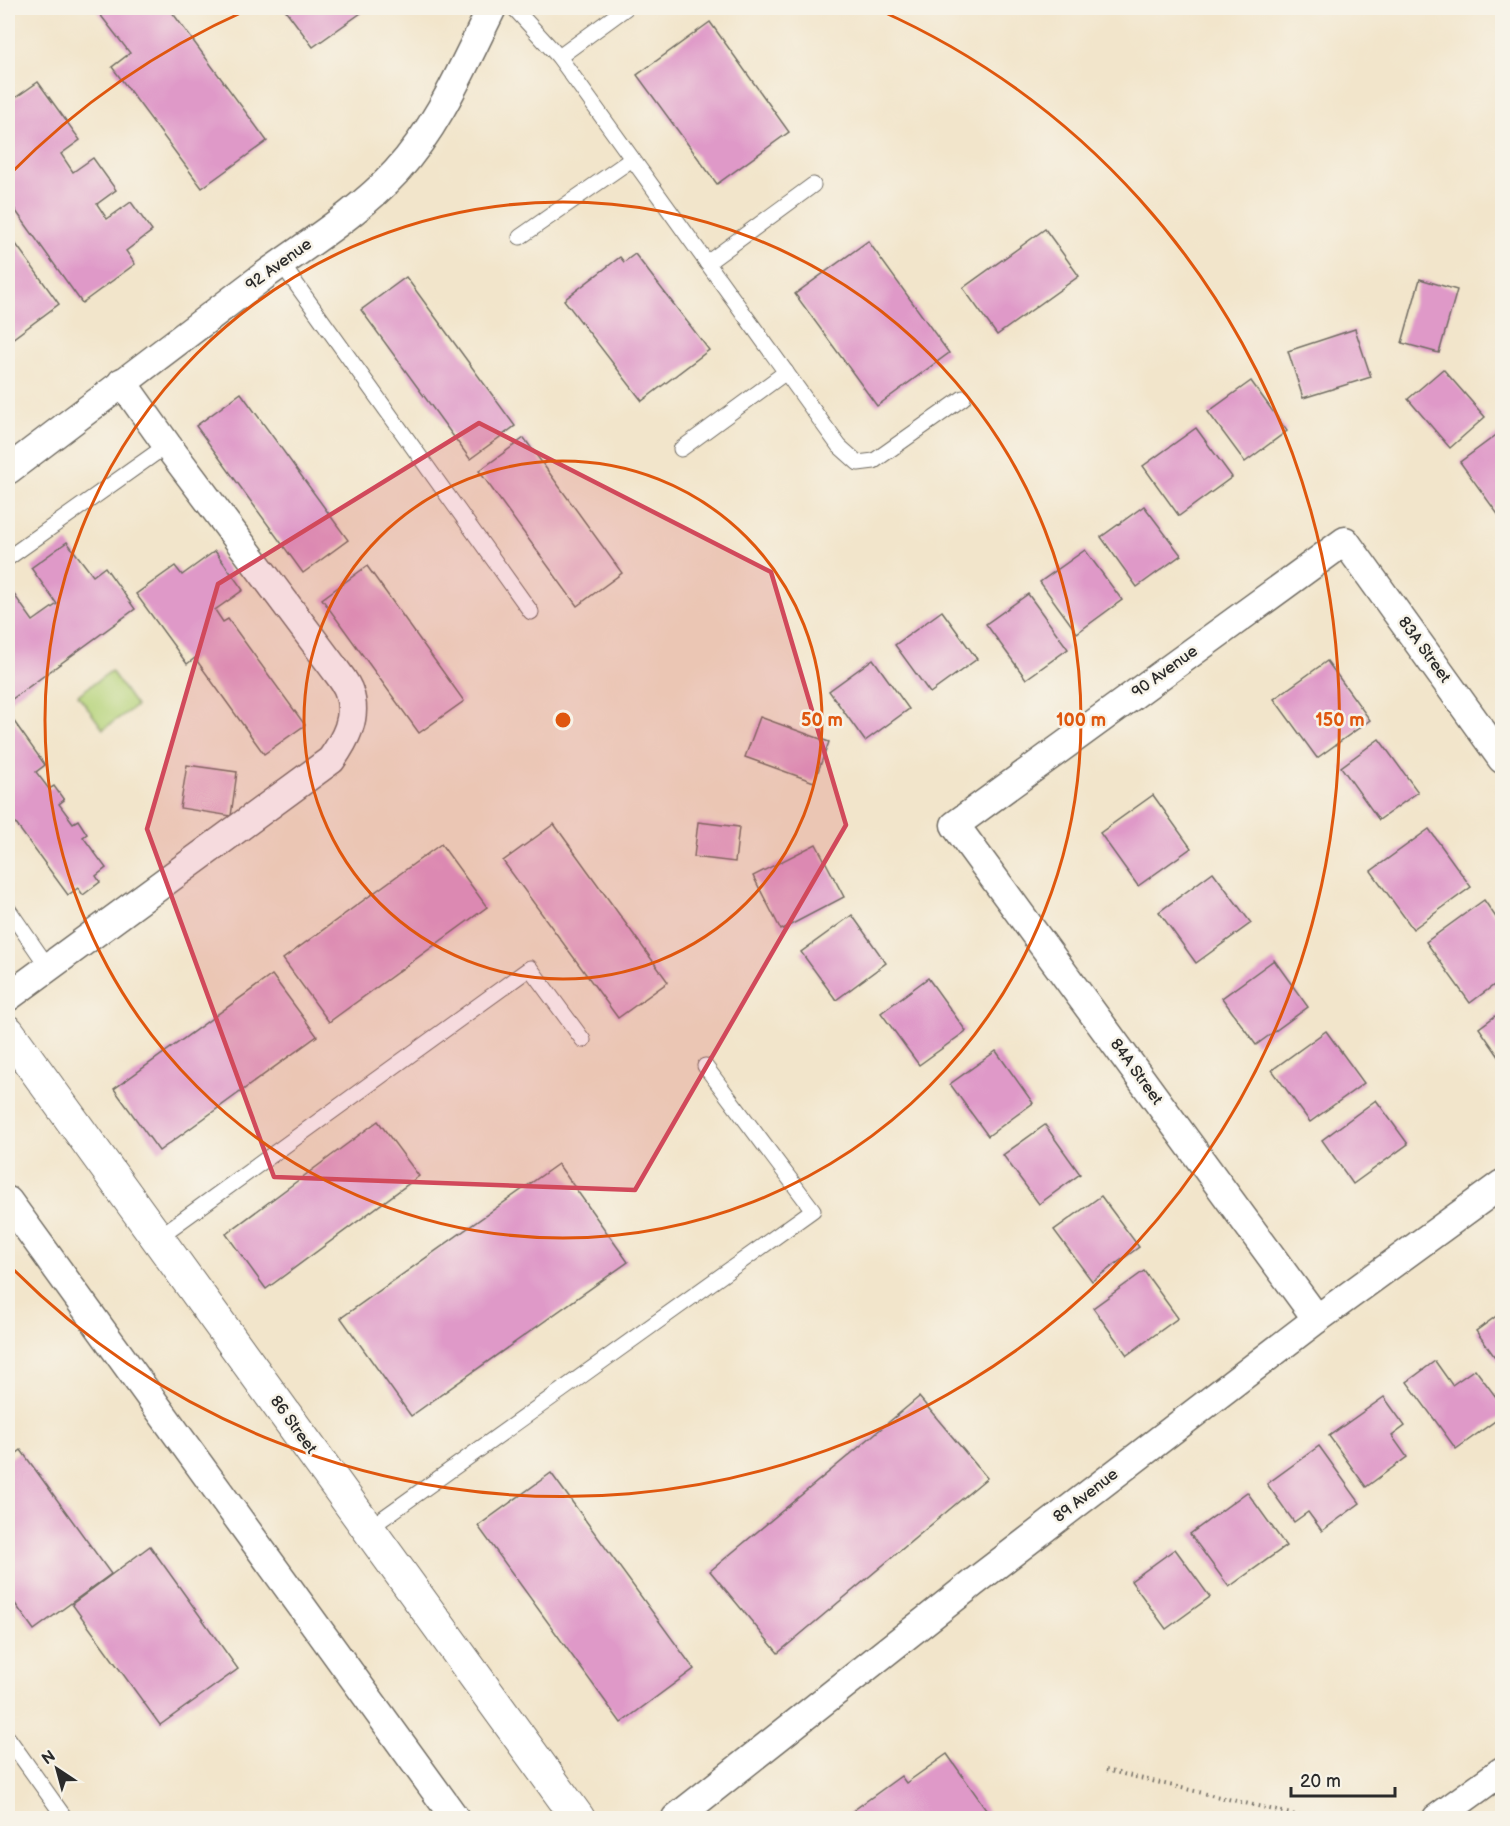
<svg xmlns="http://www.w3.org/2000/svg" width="1510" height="1826" viewBox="0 0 1510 1826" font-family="'Balsamiq Sans',sans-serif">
  <rect width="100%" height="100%" fill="#f7f3e8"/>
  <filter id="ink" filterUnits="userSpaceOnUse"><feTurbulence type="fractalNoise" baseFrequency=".0167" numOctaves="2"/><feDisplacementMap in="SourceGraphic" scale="12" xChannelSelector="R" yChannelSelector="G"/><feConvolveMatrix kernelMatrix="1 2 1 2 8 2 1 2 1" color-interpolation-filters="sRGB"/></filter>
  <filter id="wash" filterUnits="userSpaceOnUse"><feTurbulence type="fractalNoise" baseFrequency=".008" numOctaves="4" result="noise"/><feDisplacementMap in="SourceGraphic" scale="24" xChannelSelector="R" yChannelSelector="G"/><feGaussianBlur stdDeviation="1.35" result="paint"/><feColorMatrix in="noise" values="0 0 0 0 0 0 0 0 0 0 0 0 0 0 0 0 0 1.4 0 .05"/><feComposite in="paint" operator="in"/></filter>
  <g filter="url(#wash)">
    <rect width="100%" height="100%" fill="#f2e5cb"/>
    <!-- green -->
    <path fill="#b5d379" stroke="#707f52" stroke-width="1.5" d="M111,671L136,706L103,729L78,695Z"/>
    <g id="blocks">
      <!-- building -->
      <g fill="#df99c8">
        <path d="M95,8H169L267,141L202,188L112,67L130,53Z"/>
        <path d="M284,8H368L313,47Z"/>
        <path d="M710,22L789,132L717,184L637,75Z"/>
        <path d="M38,82L80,140L61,154L73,172L93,158L116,190L97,204L107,219L131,202L152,231L126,251L135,264L82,303L8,200V88L15,98Z"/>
        <path d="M1045,229L1079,276L997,335L963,288Z"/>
        <path d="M8,233L59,304L8,342Z"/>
        <path d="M868,241L949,353L877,406L795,294Z"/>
        <path d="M635,254L709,350L642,401L564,300L620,257L624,262Z"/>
        <path d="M406,277L515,426L470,459L361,310Z"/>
        <path d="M1420,279L1457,290L1439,353L1402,343Z"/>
        <path d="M1355,329L1371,377L1303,398L1288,351Z"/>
        <path d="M1443,369L1485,417L1450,448L1408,399Z"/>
        <path d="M1251,381L1287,431L1245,462L1208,412Z"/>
        <path d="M241,393L348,540L303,573L196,426Z"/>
        <path d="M1196,428L1232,477L1179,516L1143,466Z"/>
        <path d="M1499,433L1502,437V520L1460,462Z"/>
        <path d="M524,438L622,573L577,606L479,471Z"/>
        <path d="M1144,506L1181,555L1137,587L1101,537Z"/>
        <path d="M67,542L93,576L105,567L135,609L8,702V586L33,621L57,604L31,568Z"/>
        <path d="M1085,550L1122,600L1077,633L1040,582Z"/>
        <path d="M215,551L243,590L215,610L223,622L228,619L305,725L264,754L195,658L187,664L136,594L175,566L182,575Z"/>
        <path d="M367,566L464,701L419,733L322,599Z"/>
        <path d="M1028,594L1068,649L1026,679L986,624Z"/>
        <path d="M942,611L977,659L930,693L895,645Z"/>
        <path d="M873,659L909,709L865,741L829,691Z"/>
        <path d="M1327,661L1370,720L1317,758L1274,699Z"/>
        <path d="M8,713L45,765L36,772L49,789L54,786L64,800L59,804L73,823L78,820L87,834L83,837L106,868L96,876L100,882L83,895L78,888L68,895L8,813Z"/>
        <path d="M760,717L829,742L814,782L745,757Z"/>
        <path d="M1379,739L1418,792L1379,820L1341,767Z"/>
        <path d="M187,765L237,772L231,816L180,808Z"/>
        <path d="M1153,795L1191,848L1138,886L1100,833Z"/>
        <path d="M698,822L739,827L735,862L694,857Z"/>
        <path d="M554,824L668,982L618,1018L503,861Z"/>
        <path d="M1429,829L1471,887L1413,929L1371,871Z"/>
        <path d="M441,844L487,907L329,1022L283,959Z"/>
        <path d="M816,844L844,897L781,930L753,876Z"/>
        <path d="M1213,872L1251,923L1196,963L1159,912Z"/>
        <path d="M1484,900L1502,926V979L1470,1003L1426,942Z"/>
        <path d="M852,915L886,963L836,1000L801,952Z"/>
        <path d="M1274,960L1308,1007L1256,1045L1222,998Z"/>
        <path d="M272,975L317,1036L159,1151L114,1089Z"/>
        <path d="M928,978L966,1031L919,1065L881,1013Z"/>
        <path d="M1502,1011V1061L1479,1028Z"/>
        <path d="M1326,1031L1364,1083L1310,1122L1272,1070Z"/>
        <path d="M996,1051L1033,1103L988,1136L950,1084Z"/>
        <path d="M1376,1100L1408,1144L1353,1184L1322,1140Z"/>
        <path d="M378,1121L419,1176L266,1289L226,1234Z"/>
        <path d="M1045,1125L1080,1174L1039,1204L1003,1155Z"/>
        <path d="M558,1164L628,1262L411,1416L341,1318Z"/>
        <path d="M1101,1196L1139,1247L1092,1281L1054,1230Z"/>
        <path d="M1144,1271L1178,1318L1127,1355L1093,1308Z"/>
        <path d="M1502,1312V1367L1476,1331Z"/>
        <path d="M1435,1361L1452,1385L1475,1369L1502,1405V1416L1456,1449L1407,1382Z"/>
        <path d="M919,1397L987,1478L778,1653L710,1571Z"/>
        <path d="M1384,1397L1405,1426L1392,1436L1407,1457L1366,1487L1329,1436Z"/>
        <path d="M1319,1446L1360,1503L1322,1531L1308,1512L1294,1522L1267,1484Z"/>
        <path d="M21,1450L111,1574L34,1630L8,1594V1460Z"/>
        <path d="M551,1473L694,1669L621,1723L478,1526Z"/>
        <path d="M1247,1492L1286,1546L1229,1587L1190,1534Z"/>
        <path d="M150,1546L238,1669L160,1725L72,1604Z"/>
        <path d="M1175,1549L1210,1597L1166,1629L1131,1581Z"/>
        <path d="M947,1754L991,1816L988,1818H843L901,1776L906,1783Z"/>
      </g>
    </g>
  </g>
  <g filter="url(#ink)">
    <use href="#blocks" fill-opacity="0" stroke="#716c63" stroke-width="1.5"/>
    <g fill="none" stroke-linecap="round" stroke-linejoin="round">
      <defs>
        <g id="lane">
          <path d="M514,8L559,57L839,446L858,463L874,461L963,398"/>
          <path d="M559,57L626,8"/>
          <path d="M520,237L632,159"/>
          <path d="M281,263L531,612"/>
          <path d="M707,263L813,185"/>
          <path d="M681,449L786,372"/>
          <path d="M8,558L167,445"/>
          <path d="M8,909L48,967"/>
          <path d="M156,1239L530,968L583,1040"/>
          <path d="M368,1529L813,1210L705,1066"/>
          <path d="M8,1738L65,1818"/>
        </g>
        <g id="street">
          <path d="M8,470C92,406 176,342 261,278C307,244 357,214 396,172C439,125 464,64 492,8"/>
          <path d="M8,997L331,760C345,740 358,718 349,692C347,684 339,675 334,668L167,445L122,382"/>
          <path d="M8,1201L455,1818"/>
          <path d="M1317,1319L955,825L1345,541L1502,759"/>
          <path d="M676,1818L973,1583L1317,1319L1502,1184"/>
          <path d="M1437,1818L1502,1771"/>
        </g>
        <path id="secondary" d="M8,1032L578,1818"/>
      </defs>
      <!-- lane casing -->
      <use href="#lane" stroke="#716c63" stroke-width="17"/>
      <!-- street casing -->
      <use href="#street" stroke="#716c63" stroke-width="31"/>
      <!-- secondary casing -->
      <use href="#secondary" stroke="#716c63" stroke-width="35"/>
      <!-- path -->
      <path stroke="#716c63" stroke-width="4" stroke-dasharray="1.5 4.5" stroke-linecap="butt" d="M1106,1770L1308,1818"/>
      <!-- lane -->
      <use href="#lane" stroke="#fff" stroke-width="15"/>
      <!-- street -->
      <use href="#street" stroke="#fff" stroke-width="28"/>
      <!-- secondary -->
      <use href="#secondary" stroke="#fff" stroke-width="33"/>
    </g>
  </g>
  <!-- marked area -->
  <path fill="#d1495b" fill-opacity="0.2" stroke="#d1495b" stroke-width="4.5" stroke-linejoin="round" d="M479,423L771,572L846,825L635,1190L274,1177L147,829L218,584Z"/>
  <!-- distance rings -->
  <g fill="none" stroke="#df570e" stroke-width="3">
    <circle cx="563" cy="720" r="259"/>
    <circle cx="563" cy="720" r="518"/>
    <path d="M9 175A777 777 0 0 1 247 10M879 10A777 777 0 1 1 9 1265"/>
  </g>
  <g text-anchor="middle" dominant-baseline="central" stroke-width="5" stroke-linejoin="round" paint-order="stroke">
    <!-- street labels -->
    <g font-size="16" fill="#2b2b2b" stroke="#f7f3e8">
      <text transform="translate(279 265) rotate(-36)">92 Avenue</text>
      <text transform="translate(1424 650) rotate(54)">83A Street</text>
      <text transform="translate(1165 672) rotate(-36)">90 Avenue</text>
      <text transform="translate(1136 1072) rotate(54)">84A Street</text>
      <text transform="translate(293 1425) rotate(54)">86 Street</text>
      <text transform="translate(1086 1496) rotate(-38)">89 Avenue</text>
    </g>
  </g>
  <circle cx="563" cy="720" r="9" fill="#df570e" stroke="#f7f3e8" stroke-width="3"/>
  <g font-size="18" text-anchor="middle" font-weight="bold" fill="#df570e" stroke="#f7f3e8" stroke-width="5" stroke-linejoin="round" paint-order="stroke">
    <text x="822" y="726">50 m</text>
    <text x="1081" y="726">100 m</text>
    <text x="1340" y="726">150 m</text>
  </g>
  <!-- margin -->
  <rect width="1510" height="1826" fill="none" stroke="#f7f3e8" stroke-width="30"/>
  <!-- north arrow -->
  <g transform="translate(57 1769) rotate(324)" stroke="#f7f3e8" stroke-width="4.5" paint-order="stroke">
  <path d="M0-4.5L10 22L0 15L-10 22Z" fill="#2b2b2b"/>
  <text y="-9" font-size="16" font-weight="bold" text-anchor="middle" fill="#2b2b2b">N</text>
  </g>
  <!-- scale -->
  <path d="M1291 1787v9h104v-9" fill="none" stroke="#2b2b2b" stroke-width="3"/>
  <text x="1300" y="1787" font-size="18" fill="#2b2b2b" stroke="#f7f3e8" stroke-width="4.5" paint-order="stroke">20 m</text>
</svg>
